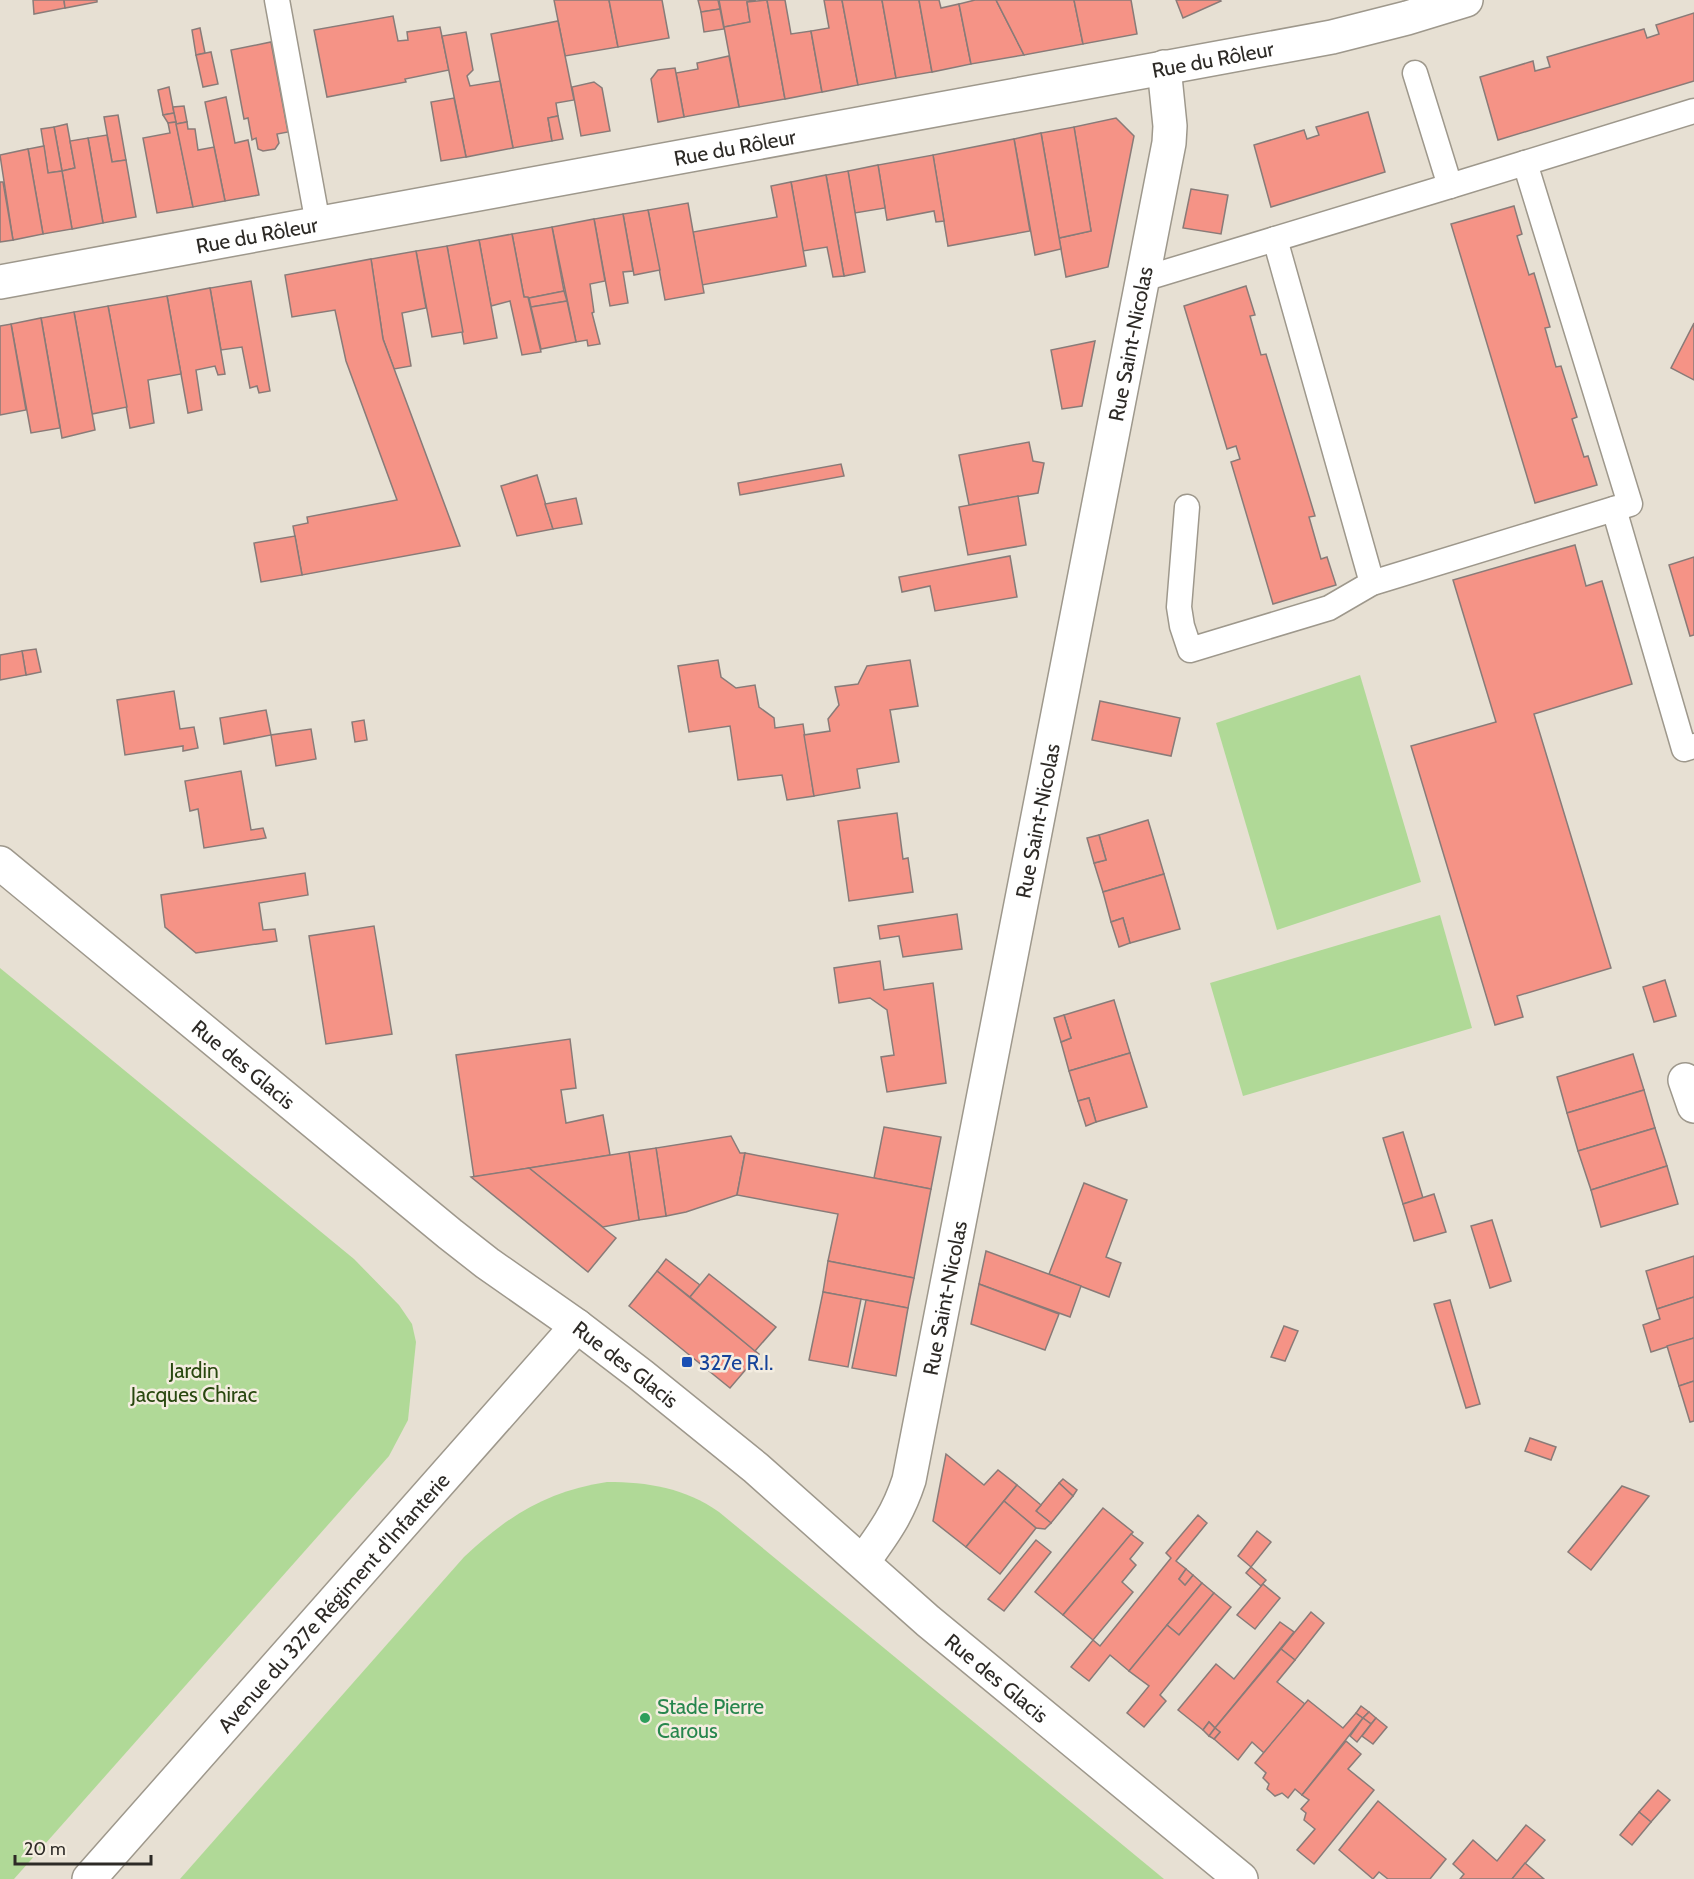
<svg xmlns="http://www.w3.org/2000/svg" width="1694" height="1879" viewBox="0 0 1694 1879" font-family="Cabin,sans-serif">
  <rect width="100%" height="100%" fill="#e7e0d3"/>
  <!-- green -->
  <g fill="#b0d997">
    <path d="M1360,675L1421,882L1277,930L1216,723Z"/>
    <path d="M1440,915L1472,1028L1243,1096L1210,983Z"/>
    <path d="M0,968L354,1259L399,1305L412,1324L416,1342L408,1420L389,1456L14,1879H0Z"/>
    <path d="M607,1482C648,1482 685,1488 719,1512L1164,1879H180L464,1557C507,1516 548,1491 607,1482Z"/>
  </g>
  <!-- building -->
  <g fill="#f59386" stroke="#897b78" stroke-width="1.5">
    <path d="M33,0H64L65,8L34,14Z"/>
    <path d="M64,0H97V2L65,8Z"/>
    <path d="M554,0H609L618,47L565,56Z"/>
    <path d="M609,0H662L669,38L618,47Z"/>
    <path d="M698,0H718L720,9L701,12Z"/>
    <path d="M719,0H756L747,2L750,22L724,27Z"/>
    <path d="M767,0L785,99L739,107L724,27L750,22L747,2Z"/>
    <path d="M767,0H785L791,34L811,31L822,92L785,99Z"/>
    <path d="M824,0H842L858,85L822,92L811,31L829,28Z"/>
    <path d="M842,0H882L896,78L858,85Z"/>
    <path d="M882,0H919L932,72L896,78Z"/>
    <path d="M919,0H939L941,8L959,4L971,64L932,72Z"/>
    <path d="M975,0H996L1024,55L971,64L959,4Z"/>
    <path d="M996,0H1074L1083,44L1024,55Z"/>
    <path d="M1074,0H1131L1137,34L1083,44Z"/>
    <path d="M1176,0H1220L1221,1L1183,18Z"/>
    <path d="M720,9L724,29L704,32L701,12Z"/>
    <path d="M1694,13V81L1498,140L1480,77L1533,61L1535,71L1550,67L1547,57L1644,29L1647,38L1659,34L1656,25Z"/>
    <path d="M393,16L398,41L408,40L407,32L440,27L449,70L405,79L406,82L327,97L314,30Z"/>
    <path d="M558,21L574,100L556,103L558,116L548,118L552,141L513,148L491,34Z"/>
    <path d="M200,28L205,53L196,55L192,30Z"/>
    <path d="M466,32L473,70L467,76L470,86L500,81L513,148L466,157L442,36Z"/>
    <path d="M271,42L288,132L277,134L279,143L275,149L263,151L258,149L256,138L252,140L248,118L244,119L231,50Z"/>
    <path d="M211,52L218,84L203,87L196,55Z"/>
    <path d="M729,56L739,107L684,117L676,73L698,69L697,63Z"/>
    <path d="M675,68L684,117L658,122L651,79L658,70Z"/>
    <path d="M594,82L602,88L610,131L581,136L572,87Z"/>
    <path d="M169,87L174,113L163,115L158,90Z"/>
    <path d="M226,97L235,143L248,140L259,195L225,201L205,102Z"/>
    <path d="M454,98L466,157L441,161L431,102Z"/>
    <path d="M184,106L187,122L176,124L173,107Z"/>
    <path d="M1368,112L1385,172L1271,207L1254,145L1304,130L1307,139L1319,135L1316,127Z"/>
    <path d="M174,113L176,122L168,123L163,115Z"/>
    <path d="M118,115L126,160L112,162L104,117Z"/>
    <path d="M558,116L563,139L552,141L548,118Z"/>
    <path d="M1116,118L1134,136L1108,267L1066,277L1059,238L1091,231L1074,127Z"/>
    <path d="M176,122L193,207L157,213L143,138L170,133L168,123Z"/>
    <path d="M187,122L188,129H195L198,150L214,147L225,201L193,207L176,124Z"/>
    <path d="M67,124L75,168L62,171L54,127Z"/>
    <path d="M54,127L62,171L48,173L41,129Z"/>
    <path d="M1074,127L1091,231L1059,238L1041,133Z"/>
    <path d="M1041,133L1061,249L1035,255L1014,139Z"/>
    <path d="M107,135L112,162L126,160L136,217L103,223L88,138Z"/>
    <path d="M88,138L103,223L72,229L62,171L75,168L70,141Z"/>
    <path d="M1014,139L1030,231L948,246L933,155Z"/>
    <path d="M44,146L48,173L62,171L72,229L43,234L28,149Z"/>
    <path d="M28,149L43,234L13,240L0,155Z"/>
    <path d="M933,155L944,221L936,222L934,211L887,220L878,165Z"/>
    <path d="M878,165L885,208L855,213L848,171Z"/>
    <path d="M848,171L865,272L844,276L826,175Z"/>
    <path d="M826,175L844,276L833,277L827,247L803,251L791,182Z"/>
    <path d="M0,182H3L13,240L0,242Z"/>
    <path d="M791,182L806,266L702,285L693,232L777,217L771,186Z"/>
    <path d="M1191,189L1228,195L1221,234L1183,228Z"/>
    <path d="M688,203L704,293L665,300L648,210Z"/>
    <path d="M1514,206L1522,234L1517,236L1529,275L1534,273L1550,327L1545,328L1556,367L1561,366L1577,417L1572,419L1584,457L1588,456L1597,485L1535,503L1451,224Z"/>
    <path d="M648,210L660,270L634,275L623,214Z"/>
    <path d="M623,214L633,271L623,272L628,303L610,306L594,219Z"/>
    <path d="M594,219L605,281L590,284L594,312L592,313L600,344L588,346L587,340L576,342L552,227Z"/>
    <path d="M552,227L564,291L529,298L524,297L512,234Z"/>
    <path d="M512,234L524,297H528L541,352L522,355L510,301L491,306L479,240Z"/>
    <path d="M479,240L497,338L464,344L447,246Z"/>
    <path d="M447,246L463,332L432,337L416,251Z"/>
    <path d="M416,251L426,308L402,313L411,366L394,369L383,339L371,259Z"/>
    <path d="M371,259L383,339L460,546L302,575L293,526L308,523L307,517L397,500L346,361L335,310L292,317L285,275Z"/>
    <path d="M251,281L270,391L259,393L257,386L250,388L242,347L221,350L210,288Z"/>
    <path d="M1246,286L1255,315L1250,316L1261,355L1266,354L1315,516L1309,517L1321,559L1327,557L1336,585L1273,604L1231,462L1240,459L1236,446L1227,449L1184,306Z"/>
    <path d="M210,288L225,374L218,375L215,366L196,370L202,410L188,413L167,296Z"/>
    <path d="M564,291L567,301L531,307L529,298Z"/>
    <path d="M167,296L181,374L148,380L154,423L130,428L108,306Z"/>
    <path d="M567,301L576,342L541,349L531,307Z"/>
    <path d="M108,306L127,407L92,414L74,312Z"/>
    <path d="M74,312L95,430L62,438L41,318Z"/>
    <path d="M41,318L60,428L31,433L11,324Z"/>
    <path d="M1694,323V380L1671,368Z"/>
    <path d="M11,324L26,410L0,415V326Z"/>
    <path d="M1095,341L1082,406L1062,409L1051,350Z"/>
    <path d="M1029,442L1033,461L1044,463L1038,493L969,505L959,455Z"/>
    <path d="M841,464L844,476L740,495L738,483Z"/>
    <path d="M537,475L553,529L517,536L501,486Z"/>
    <path d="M1018,496L1026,545L968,555L959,507Z"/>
    <path d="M576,498L582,524L553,529L545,504Z"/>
    <path d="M295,536L302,575L261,582L254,543Z"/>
    <path d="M1575,545L1586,586L1602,581L1632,684L1534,714L1611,968L1517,996L1523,1017L1495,1025L1411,746L1496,722L1453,580Z"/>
    <path d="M1010,556L1017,597L935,611L930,586L902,592L899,577Z"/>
    <path d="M1694,557V635L1690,636L1669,565Z"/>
    <path d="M36,649L41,672L26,675L22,651Z"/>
    <path d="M22,651L26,675L0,680V655Z"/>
    <path d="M718,660L721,677L736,688L755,685L759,707L774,718L775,728L803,724L814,796L787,800L782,775L738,780L730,726L689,732L678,666Z"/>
    <path d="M910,660L918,706L890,710L899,762L857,769L860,788L814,796L804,735L830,731L828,719L839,705L835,687L858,684L867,666Z"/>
    <path d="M174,691L180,729L194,727L198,748L183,751V746L125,755L117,700Z"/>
    <path d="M1100,701L1180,718L1171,756L1092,740Z"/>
    <path d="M266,710L271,735L224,744L220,718Z"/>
    <path d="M364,720L367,740L355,742L352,722Z"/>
    <path d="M311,729L316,759L276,766L271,735Z"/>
    <path d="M241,771L251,830L263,828L266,838L204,848L198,809L190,811L185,781Z"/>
    <path d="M897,813L903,859L908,858L913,892L849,901L838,821Z"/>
    <path d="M1148,820L1164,874L1103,892L1094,863L1106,860L1099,835Z"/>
    <path d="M1099,835L1106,860L1094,863L1087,838Z"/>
    <path d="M305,873L308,895L259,903L263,930L275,929L277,941L196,953L165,927L161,895Z"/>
    <path d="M1164,874L1180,929L1130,943L1123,918L1111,922L1103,892Z"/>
    <path d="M957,914L962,949L903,957L899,936L880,939L878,926Z"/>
    <path d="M1123,918L1130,943L1119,947L1111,922Z"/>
    <path d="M374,926L392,1034L326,1044L309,936Z"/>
    <path d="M880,961L884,990L933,983L946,1083L887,1092L881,1057L894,1055L887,1010L870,998L839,1003L834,968Z"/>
    <path d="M1665,980L1676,1016L1654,1022L1643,987Z"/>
    <path d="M1114,1000L1130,1053L1069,1071L1061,1042L1071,1038L1064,1015Z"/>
    <path d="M1064,1015L1071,1038L1061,1042L1054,1018Z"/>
    <path d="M570,1039L576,1088L561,1090L566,1123L603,1115L610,1155L474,1177L456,1055Z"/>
    <path d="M1130,1053L1147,1107L1096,1122L1089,1098L1078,1101L1069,1071Z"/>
    <path d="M1633,1054L1644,1090L1567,1113L1557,1077Z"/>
    <path d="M1644,1090L1655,1128L1578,1151L1567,1113Z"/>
    <path d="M1089,1098L1096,1122L1086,1126L1078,1101Z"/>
    <path d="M884,1127L941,1137L931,1189L874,1178Z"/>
    <path d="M1655,1128L1667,1166L1591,1190L1578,1151Z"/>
    <path d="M1403,1132L1423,1198L1403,1204L1383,1138Z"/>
    <path d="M731,1136L740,1153H745L737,1195L686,1212L666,1216L656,1148Z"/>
    <path d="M656,1148L666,1216L639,1220L629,1152Z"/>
    <path d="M629,1152L639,1220L603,1227L529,1168Z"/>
    <path d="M745,1153L931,1189L914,1278L828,1261L838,1214L737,1195Z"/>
    <path d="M1667,1166L1678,1204L1601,1227L1591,1190Z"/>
    <path d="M529,1168L616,1238L588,1272L471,1177Z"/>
    <path d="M1084,1183L1127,1200L1106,1257L1121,1263L1109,1297L1049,1274Z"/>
    <path d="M1434,1194L1446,1232L1414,1241L1403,1204Z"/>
    <path d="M1492,1220L1511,1281L1490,1288L1471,1226Z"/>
    <path d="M986,1251L1081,1286L1070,1317L979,1284Z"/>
    <path d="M1694,1256V1297L1657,1309L1646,1271Z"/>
    <path d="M666,1259L700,1285L690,1297L657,1271Z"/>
    <path d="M828,1261L914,1278L908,1308L823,1292Z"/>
    <path d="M657,1271L759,1354L730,1388L629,1306Z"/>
    <path d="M709,1274L776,1327L755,1351L690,1297Z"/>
    <path d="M979,1284L1059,1314L1045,1350L971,1324Z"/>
    <path d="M823,1292L861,1299L848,1367L809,1360Z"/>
    <path d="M1694,1297V1338L1651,1352L1643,1325L1660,1319L1657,1309Z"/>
    <path d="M866,1300L908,1308L896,1376L852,1368Z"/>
    <path d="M1450,1300L1480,1404L1466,1408L1434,1304Z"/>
    <path d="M1284,1326L1298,1331L1285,1361L1271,1357Z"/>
    <path d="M1694,1338V1381L1679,1386L1667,1346Z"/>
    <path d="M1694,1381V1421L1690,1422L1679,1386Z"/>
    <path d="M1530,1438L1556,1447L1551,1460L1525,1451Z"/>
    <path d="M946,1454L984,1485L998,1470L1017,1485L966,1547L933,1521Z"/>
    <path d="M1063,1479L1077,1490L1073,1496L1059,1483Z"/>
    <path d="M1059,1483L1073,1496L1051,1523L1036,1511Z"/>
    <path d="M1017,1485L1041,1505L1036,1511L1051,1523L1045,1529L1036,1528L1004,1501Z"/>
    <path d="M1622,1486L1649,1496L1591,1570L1568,1552Z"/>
    <path d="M1004,1501L1036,1528L1000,1574L966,1547Z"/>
    <path d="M1103,1508L1133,1532L1063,1615L1035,1592Z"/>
    <path d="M1198,1515L1207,1523L1176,1561L1186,1569L1179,1579L1185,1585L1193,1575L1202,1583L1129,1671L1110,1655L1089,1681L1071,1667L1093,1640L1100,1646L1171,1558L1166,1553Z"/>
    <path d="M1257,1531L1271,1542L1251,1567L1238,1556Z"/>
    <path d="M1131,1534L1143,1543L1130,1559L1136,1565L1122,1582L1133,1592L1093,1640L1063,1615Z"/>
    <path d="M1036,1540L1051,1552L1004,1611L988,1599Z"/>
    <path d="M1251,1567L1266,1580L1261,1586L1246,1573Z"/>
    <path d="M1186,1569L1193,1575L1185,1585L1179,1579Z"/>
    <path d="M1202,1583L1214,1593L1179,1635L1167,1625Z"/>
    <path d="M1263,1584L1280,1598L1255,1629L1237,1615Z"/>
    <path d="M1214,1593L1231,1607L1160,1695L1166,1701L1144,1727L1127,1713L1149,1686L1129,1671L1167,1625L1179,1635Z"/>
    <path d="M1311,1612L1324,1623L1295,1660L1281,1649Z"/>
    <path d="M1280,1622L1294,1632L1215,1728L1209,1722L1203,1730L1178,1710L1216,1664L1234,1679Z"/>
    <path d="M1281,1649L1295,1660L1277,1682L1305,1704L1264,1753L1252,1742L1238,1760L1214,1739L1220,1732L1215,1728Z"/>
    <path d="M1308,1700L1343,1728L1356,1713L1363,1718L1302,1795L1295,1789L1288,1798L1282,1793L1275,1796L1267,1789L1269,1784L1263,1778L1266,1773L1255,1763Z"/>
    <path d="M1361,1706L1369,1712L1363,1718L1356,1713Z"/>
    <path d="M1369,1712L1376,1718L1371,1724L1363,1718Z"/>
    <path d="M1363,1718L1371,1724L1357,1742L1350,1736Z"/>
    <path d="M1376,1718L1387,1727L1373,1744L1362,1736Z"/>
    <path d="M1209,1722L1215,1728L1209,1736L1203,1730Z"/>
    <path d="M1215,1728L1220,1732L1214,1739L1209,1736Z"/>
    <path d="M1346,1741L1361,1754L1348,1769L1374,1790L1314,1864L1297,1850L1315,1829L1304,1820L1306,1813L1301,1809L1309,1800L1302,1795Z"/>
    <path d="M1658,1790L1670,1800L1651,1822L1639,1812Z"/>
    <path d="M1378,1801L1446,1859L1430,1879H1388L1379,1872L1373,1879L1339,1850Z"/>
    <path d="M1639,1812L1651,1822L1632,1845L1620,1835Z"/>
    <path d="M1526,1825L1545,1840L1512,1879H1460L1464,1874L1453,1864L1473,1840L1497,1861Z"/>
    <path d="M1525,1863L1544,1879H1512Z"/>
  </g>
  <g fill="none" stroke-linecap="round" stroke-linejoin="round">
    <defs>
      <g id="lane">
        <path d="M277,0L318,224"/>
        <path d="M1415,73L1450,186L1525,163"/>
        <path d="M1275,239L1372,583"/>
        <path d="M1143,279L1450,186"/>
        <path d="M1187,507L1179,607L1182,626L1190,650L1329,608L1372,583L1630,504L1525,163L1694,111"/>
        <path d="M1614,509L1684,749L1694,746"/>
      </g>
      <g id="street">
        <path id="s1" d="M0,863L450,1234L487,1263L577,1326L641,1375L756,1468L928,1621L1241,1879"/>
        <path d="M1685,1080L1694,1106"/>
        <path id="s2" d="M863,1562C884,1533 898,1514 909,1480L1169,143L1170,126L1164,67"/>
        <path id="s3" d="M89,1879L577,1326"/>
      </g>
      <g id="secondary">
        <path id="s4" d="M0,282L1332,37L1407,18L1466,0"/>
      </g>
    </defs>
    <!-- lane casing -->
    <use href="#lane" stroke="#9e988c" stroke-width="27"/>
    <!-- street casing -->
    <use href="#street" stroke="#9e988c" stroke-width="36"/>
    <!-- secondary casing -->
    <use href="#secondary" stroke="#9e988c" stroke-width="36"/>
    <!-- lane -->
    <use href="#lane" stroke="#fff" stroke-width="24"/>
    <!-- street -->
    <use href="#street" stroke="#fff" stroke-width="33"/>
    <!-- secondary -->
    <use href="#secondary" stroke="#fff" stroke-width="33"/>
  </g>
  <!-- markers -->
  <rect fill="#1a4fb4" stroke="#f4ede0" stroke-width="2" x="681" y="1356" width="12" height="12" rx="3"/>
  <circle fill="#2e9e5b" stroke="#f4ede0" stroke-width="2" cx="645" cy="1718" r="6"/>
  <g text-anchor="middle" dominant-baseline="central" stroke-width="5" stroke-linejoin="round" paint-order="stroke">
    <!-- street labels -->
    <g font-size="21" fill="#2d2a26" stroke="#f4ede0">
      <text stroke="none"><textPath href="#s4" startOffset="1233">Rue du Rôleur</textPath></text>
      <text stroke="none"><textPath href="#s4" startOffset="747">Rue du Rôleur</textPath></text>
      <text stroke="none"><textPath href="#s4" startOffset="261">Rue du Rôleur</textPath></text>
      <text stroke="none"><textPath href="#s2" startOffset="1252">Rue Saint-Nicolas</textPath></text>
      <text stroke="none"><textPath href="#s2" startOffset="766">Rue Saint-Nicolas</textPath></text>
      <text stroke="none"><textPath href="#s1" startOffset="316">Rue des Glacis</textPath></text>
      <text stroke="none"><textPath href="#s2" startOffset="280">Rue Saint-Nicolas</textPath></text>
      <text stroke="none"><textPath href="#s1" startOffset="802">Rue des Glacis</textPath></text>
      <text stroke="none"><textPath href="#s3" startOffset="369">Avenue du 327e Régiment d'Infanterie</textPath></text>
      <text stroke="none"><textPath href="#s1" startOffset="1288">Rue des Glacis</textPath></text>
    </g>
    <!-- transit labels -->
    <g font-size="21" fill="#164399" stroke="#f4ede0" text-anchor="start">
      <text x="699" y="1362">327e R.I.</text>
    </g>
    <!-- park labels -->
    <g font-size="21" fill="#29480f" stroke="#f4ede0">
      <text x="194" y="1370">Jardin<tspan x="194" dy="24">Jacques Chirac</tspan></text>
    </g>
    <!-- leisure labels -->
    <g font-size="21" fill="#27864d" stroke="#f4ede0" text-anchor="start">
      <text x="657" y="1706">Stade Pierre<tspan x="657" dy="24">Carous</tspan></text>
    </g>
  </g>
  <!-- scale -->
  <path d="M15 1855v9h136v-9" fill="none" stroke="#2d2a26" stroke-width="3"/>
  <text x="24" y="1855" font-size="18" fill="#2d2a26" stroke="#f4ede0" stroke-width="4.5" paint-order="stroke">20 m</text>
</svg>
